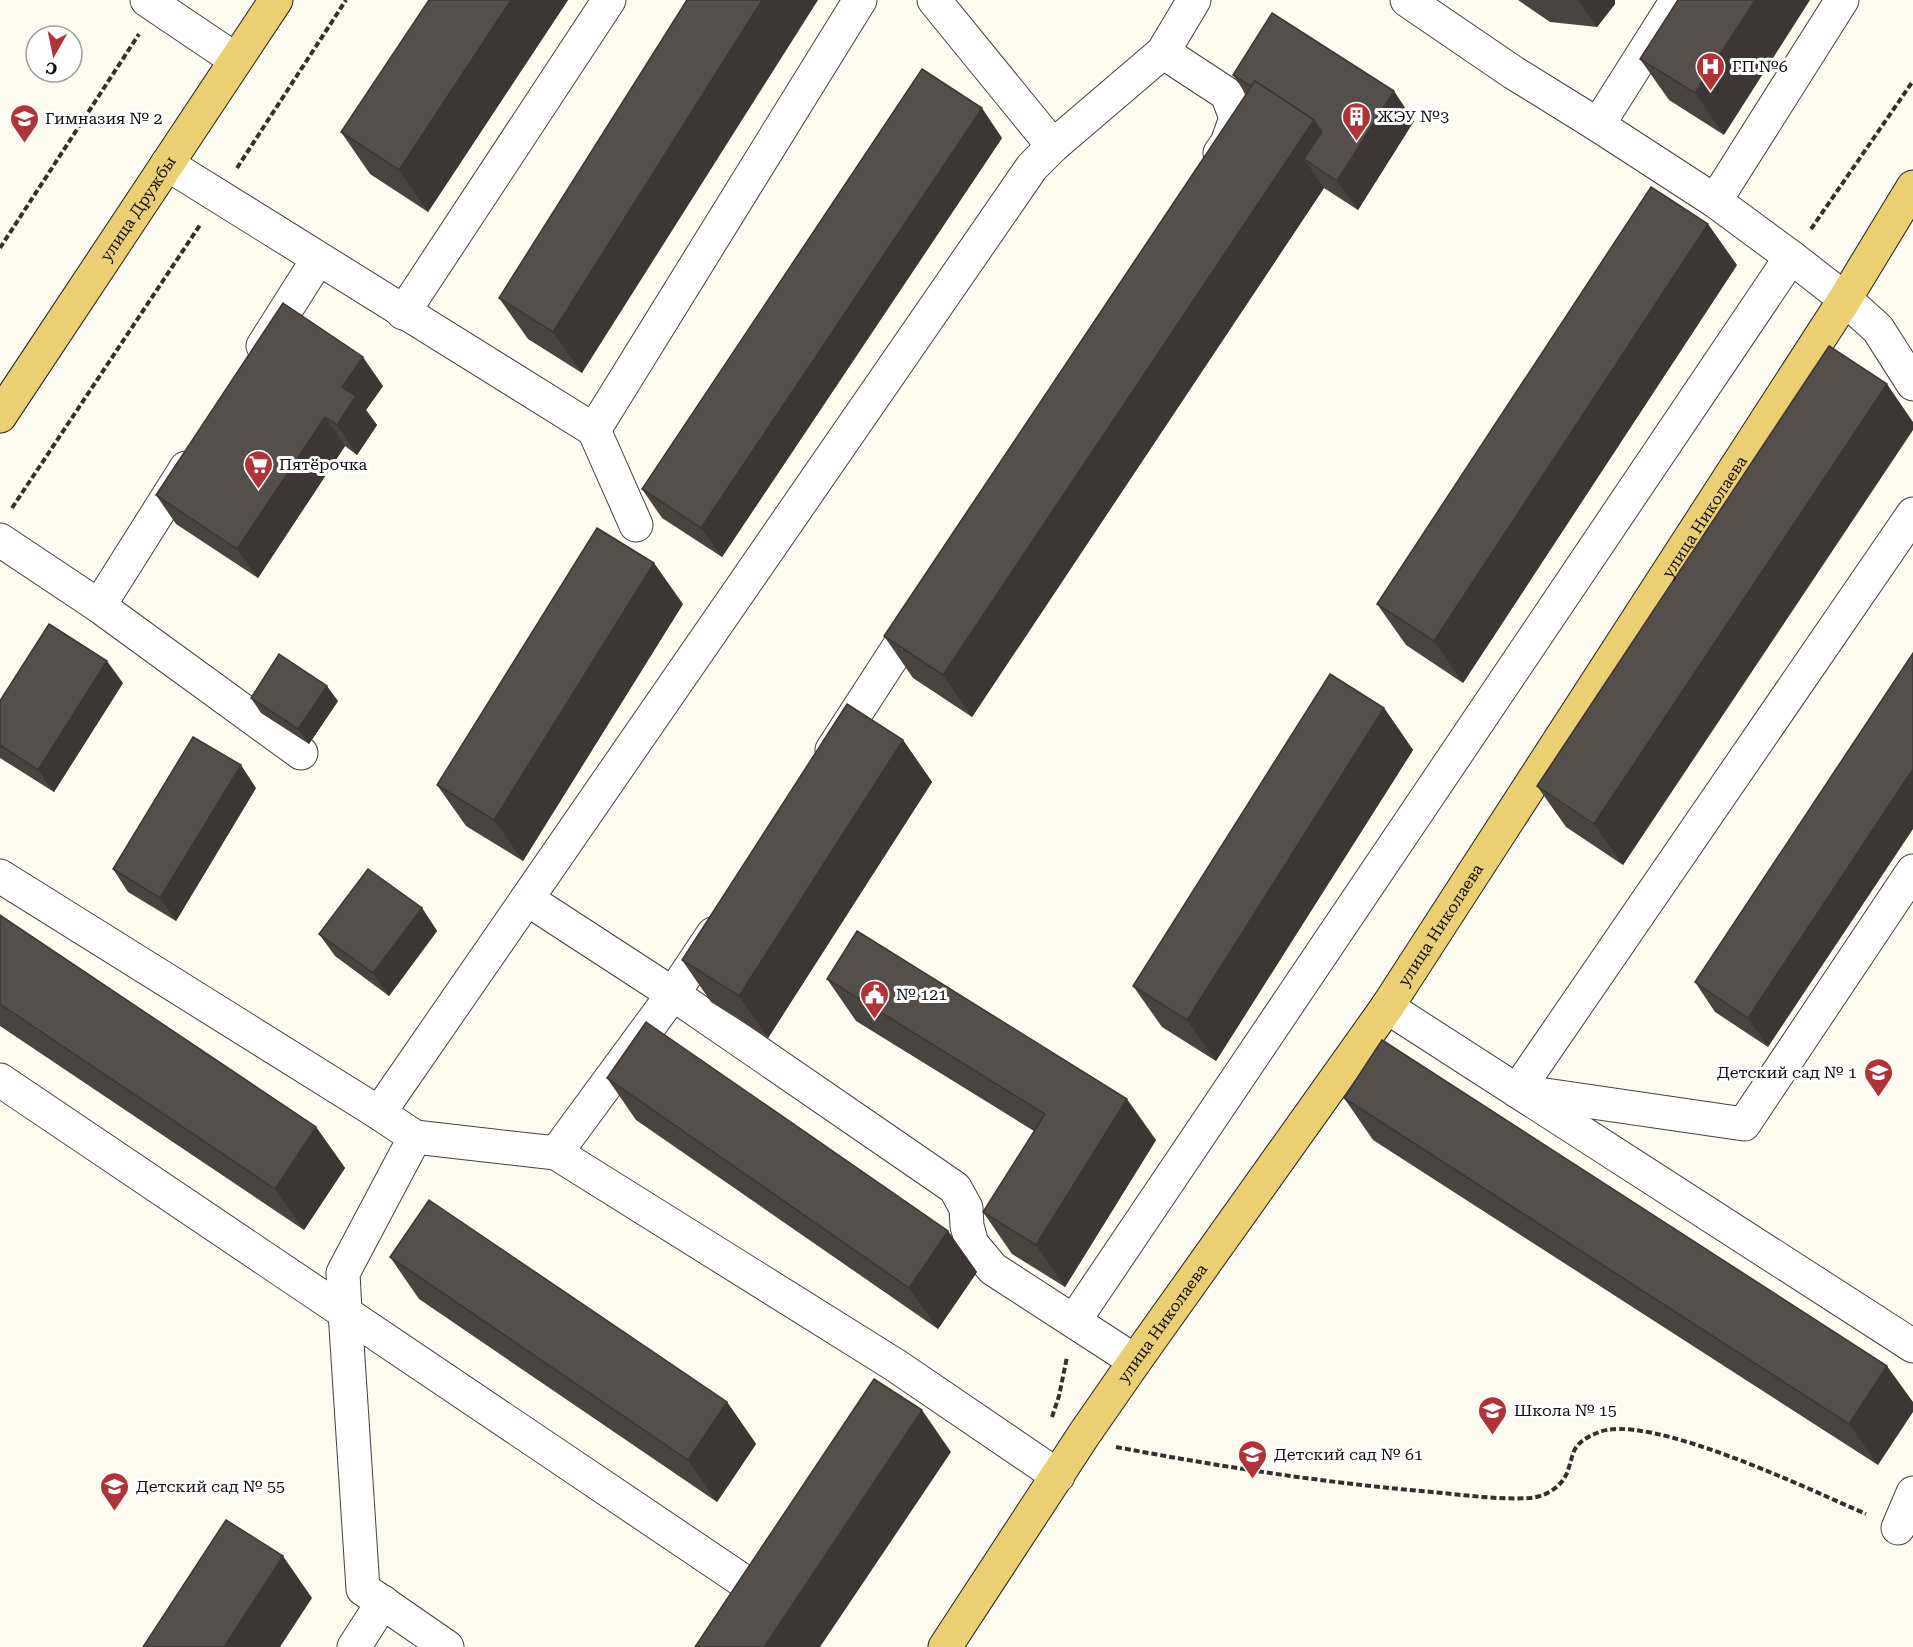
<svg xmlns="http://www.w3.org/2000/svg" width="1913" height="1647" viewBox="0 0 1913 1647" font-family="'Roboto Serif',serif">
  <rect width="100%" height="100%" fill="#fdfbf0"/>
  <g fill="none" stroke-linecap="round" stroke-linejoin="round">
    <defs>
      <g id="minor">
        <path d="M147,0L236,60"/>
        <path d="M934,0L1053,146"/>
        <path d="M1407,0L1514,73L1598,125L1715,201L1791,257L1845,299L1878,329L1913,384"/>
        <path d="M1163,52L1227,94L1236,118L1227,143L1220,153"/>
        <path d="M1598,125L1677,0"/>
        <path d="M167,164L594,430L636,525"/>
        <path d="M1715,201L1842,0"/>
        <path d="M403,313L609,0"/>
        <path d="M263,346L318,259"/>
        <path d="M594,430L860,0"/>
        <path d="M1913,514L1517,1091L1744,1124L1913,871"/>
        <path d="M0,540L99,606L301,753"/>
        <path d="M99,606L186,468"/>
        <path d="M832,750L920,614"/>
        <path d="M0,876L379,1113L415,1137L343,1273L345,1312L363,1589L447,1647"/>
        <path d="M527,899L673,994L955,1188L966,1208L967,1226L972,1244L993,1269L1135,1361"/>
        <path d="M1387,1007L1913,1346"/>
        <path d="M0,1080L749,1585"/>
        <path d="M379,1113L1032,167L1053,146L1163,52L1194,0"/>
        <path d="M415,1137L556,1153L895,1365L1058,1476"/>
        <path d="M556,1153L673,994L713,934"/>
        <path d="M1074,1321L1791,257"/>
        <path d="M1898,1528L1913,1493"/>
        <path d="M354,1647L383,1602"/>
      </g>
      <g id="major">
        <path id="s1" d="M0,416L276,0"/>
        <path id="s2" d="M945,1647L1085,1433L1135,1361L1387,1007L1845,299L1913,187"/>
      </g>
    </defs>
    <!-- minor casing -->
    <use href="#minor" stroke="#414141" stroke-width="35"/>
    <!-- major casing -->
    <use href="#major" stroke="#1f1f1f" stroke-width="35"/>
    <!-- path -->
    <g stroke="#303030" stroke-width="4" stroke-dasharray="6 3" stroke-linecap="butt">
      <path d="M237,168L346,0"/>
      <path d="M1811,229L1913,81"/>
      <path d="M0,248L139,34"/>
      <path d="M12,508L200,225"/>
      <path d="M1052,1417L1059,1396L1067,1357"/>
      <path d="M1116,1447C1217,1466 1319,1482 1421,1491C1457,1494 1494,1500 1530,1498C1544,1497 1560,1488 1566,1475C1570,1467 1571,1457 1575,1449C1580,1441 1589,1436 1597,1433C1645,1410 1815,1492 1866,1514"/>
    </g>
    <!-- minor -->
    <use href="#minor" stroke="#fff" stroke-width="33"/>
    <!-- major -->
    <use href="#major" stroke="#ebcf73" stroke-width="33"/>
  </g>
  <!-- wall -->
  <g fill="#494440">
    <path d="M429,0H568L428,212L370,174L341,132Z"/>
    <path d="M687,0L582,373L528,339L499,298Z"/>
    <path d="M1518,0H1615V4L1597,27L1550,22Z"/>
    <path d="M1678,0L1724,135L1669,100L1640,59Z"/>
    <path d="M1233,75L1414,121L1358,210L1324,188L972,717L913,678L884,636L1246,94Z"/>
    <path d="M1002,138L722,557L662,518L642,489Z"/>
    <path d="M1737,265L1463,683L1406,645L1377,604Z"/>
    <path d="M383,386L366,410L377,425L357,455L345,446L258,578L176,524L156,495Z"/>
    <path d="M1913,422L1623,865L1566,827L1537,786Z"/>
    <path d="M683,604L523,861L466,826L437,785Z"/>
    <path d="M1913,653L1768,1047L1715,1012L1695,982Z"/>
    <path d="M123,683L54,792L0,758V701Z"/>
    <path d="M251,698L338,701L309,744L261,713Z"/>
    <path d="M1384,708L1413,750L1216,1061L1162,1027L1133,986Z"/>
    <path d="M903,740L932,782L768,1038L711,1002L682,960Z"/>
    <path d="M256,788L176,921L128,892L113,869Z"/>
    <path d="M422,908L437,931L389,996L335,956L319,934Z"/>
    <path d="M0,915L316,1127L345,1168L304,1230L0,1026Z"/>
    <path d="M827,979L1156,1140L1065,1287L1012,1254L983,1212L1034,1131L856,1021Z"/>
    <path d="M607,1078L948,1231L977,1272L938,1329L636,1120Z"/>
    <path d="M1344,1098L1887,1366L1878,1465L1373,1140Z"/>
    <path d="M390,1257L727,1402L756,1444L717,1502L419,1299Z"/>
  </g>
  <!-- shaded-wall -->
  <g fill="#3c3734">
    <path d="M511,0H568L428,212L399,170Z"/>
    <path d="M762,0H818L582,373L553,332Z"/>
    <path d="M1578,0H1615V4L1597,27Z"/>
    <path d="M1755,0H1810L1724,135L1695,93Z"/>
    <path d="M1394,91L1414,121L1358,210L1337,181Z"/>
    <path d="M982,108L1002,138L722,557L701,528Z"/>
    <path d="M1314,120L1343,161L1304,159L1324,188L972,717L943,675Z"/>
    <path d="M1708,224L1737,265L1463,683L1434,641Z"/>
    <path d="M363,357L383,386L366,410L377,425L357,455L337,425L342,387Z"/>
    <path d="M1887,384L1913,422V430L1623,865L1594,824Z"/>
    <path d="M325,417L345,446L258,578L237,549Z"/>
    <path d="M654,563L683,604L523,861L494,820Z"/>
    <path d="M107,661L123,683L54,792L38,770Z"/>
    <path d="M327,686L338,701L309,744L298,729Z"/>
    <path d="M1384,708L1413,750L1216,1061L1187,1020Z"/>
    <path d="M903,740L932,782L768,1038L739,996Z"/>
    <path d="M241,765L256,788L176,921L160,898Z"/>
    <path d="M1913,769V829L1768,1047L1748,1018Z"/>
    <path d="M422,908L437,931L389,996L373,973Z"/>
    <path d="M1127,1099L1156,1140L1065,1287L1036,1245Z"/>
    <path d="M316,1127L345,1168L304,1230L275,1189Z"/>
    <path d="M948,1231L977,1272L938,1329L909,1288Z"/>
    <path d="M1887,1366L1913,1402V1412L1878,1465L1849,1424Z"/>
    <path d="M727,1402L756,1444L717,1502L688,1460Z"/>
    <path d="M922,1410L951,1452L820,1647H764Z"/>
    <path d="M283,1556L312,1598L280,1647H224Z"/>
  </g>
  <!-- building -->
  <g fill="#554f4b" stroke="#3c3734" stroke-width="1.5">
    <path d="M429,0H511L399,170L341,132Z"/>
    <path d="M687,0H762L553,332L499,298Z"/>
    <path d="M1678,0H1755L1695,93L1640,59Z"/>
    <path d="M1272,13L1394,91L1337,181L1304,159L1322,132L1314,120L1255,81L1251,86L1233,75Z"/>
    <path d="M922,69L982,108L701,528L642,489Z"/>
    <path d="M1255,81L1314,120L943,675L884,636Z"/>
    <path d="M1651,187L1708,224L1434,641L1377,604Z"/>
    <path d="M283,303L363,357L342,387L356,396L337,425L325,417L237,549L156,495Z"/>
    <path d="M1829,346L1887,384L1594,824L1537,786Z"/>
    <path d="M597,528L654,563L494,820L437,785Z"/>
    <path d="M49,624L107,661L38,770L0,745V701Z"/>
    <path d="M1913,653V769L1748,1018L1695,982Z"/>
    <path d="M279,654L327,686L298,729L251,698Z"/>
    <path d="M1330,674L1384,708L1187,1020L1133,986Z"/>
    <path d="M847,704L903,740L739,996L682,960Z"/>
    <path d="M193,737L241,765L160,898L113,869Z"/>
    <path d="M368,869L422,908L373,973L319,934Z"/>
    <path d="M0,915L316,1127L275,1189L0,1004Z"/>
    <path d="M857,931L1127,1099L1036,1245L983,1212L1045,1114L827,979Z"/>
    <path d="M646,1022L948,1231L909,1288L607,1078Z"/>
    <path d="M1382,1040L1887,1366L1849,1424L1344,1098Z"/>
    <path d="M429,1200L727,1402L688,1460L390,1257Z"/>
    <path d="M874,1379L922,1410L764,1647H695Z"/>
    <path d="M226,1520L283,1556L224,1647H143Z"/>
  </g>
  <!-- icons -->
  <defs>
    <symbol id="hospital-pin" viewBox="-11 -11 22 30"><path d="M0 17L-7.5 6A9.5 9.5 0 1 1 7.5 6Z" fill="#b03338" stroke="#fff"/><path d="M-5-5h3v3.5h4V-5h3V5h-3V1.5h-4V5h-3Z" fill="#fff"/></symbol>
    <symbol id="building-pin" viewBox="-11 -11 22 30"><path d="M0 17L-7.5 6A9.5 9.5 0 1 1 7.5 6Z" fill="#b03338" stroke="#fff"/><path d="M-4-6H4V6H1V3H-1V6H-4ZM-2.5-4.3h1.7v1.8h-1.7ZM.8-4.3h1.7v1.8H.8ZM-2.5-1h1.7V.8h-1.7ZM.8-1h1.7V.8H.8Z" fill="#fff"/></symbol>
    <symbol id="school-pin" viewBox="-11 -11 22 30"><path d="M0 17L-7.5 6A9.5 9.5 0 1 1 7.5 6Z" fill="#b03338" stroke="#fff"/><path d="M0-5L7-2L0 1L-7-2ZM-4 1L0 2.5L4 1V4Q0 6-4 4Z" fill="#fff"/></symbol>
    <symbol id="supermarket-pin" viewBox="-11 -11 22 30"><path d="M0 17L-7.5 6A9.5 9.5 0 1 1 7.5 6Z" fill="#b03338" stroke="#fff"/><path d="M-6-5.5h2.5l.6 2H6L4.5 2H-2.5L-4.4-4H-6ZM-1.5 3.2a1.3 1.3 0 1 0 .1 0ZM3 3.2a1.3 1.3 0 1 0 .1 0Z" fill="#fff"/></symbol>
    <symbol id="civic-pin" viewBox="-11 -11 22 30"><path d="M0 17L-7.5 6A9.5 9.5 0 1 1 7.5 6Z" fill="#b03338" stroke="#fff"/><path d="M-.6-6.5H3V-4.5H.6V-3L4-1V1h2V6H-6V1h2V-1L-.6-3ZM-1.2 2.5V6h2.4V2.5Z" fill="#fff"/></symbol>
  </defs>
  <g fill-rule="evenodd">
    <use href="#hospital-pin" x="1694" y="50" width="33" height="45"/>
    <use href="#building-pin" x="1340" y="100" width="33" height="45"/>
    <use href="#school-pin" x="8" y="102" width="33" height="45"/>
    <use href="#supermarket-pin" x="242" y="448" width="33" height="45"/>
    <use href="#civic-pin" x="858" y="978" width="33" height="45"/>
    <use href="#school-pin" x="1862" y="1056" width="33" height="45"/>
    <use href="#school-pin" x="1476" y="1394" width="33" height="45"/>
    <use href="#school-pin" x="1236" y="1438" width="33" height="45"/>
    <use href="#school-pin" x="98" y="1470" width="33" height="45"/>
  </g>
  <g text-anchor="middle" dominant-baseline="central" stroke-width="6" stroke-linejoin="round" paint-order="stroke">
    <!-- poi labels -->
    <g font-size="16" fill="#0e0e0e" stroke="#fff" text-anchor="start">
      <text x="1732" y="66">ГП №6</text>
      <text x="1377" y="116">ЖЭУ №3</text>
      <text x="45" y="118">Гимназия № 2</text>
      <text x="279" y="464">Пятёрочка</text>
      <text x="896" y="994">№ 121</text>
      <text x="1857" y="1072" text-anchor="end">Детский сад № 1</text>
      <text x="1514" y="1410">Школа № 15</text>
      <text x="1274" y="1454">Детский сад № 61</text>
      <text x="136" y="1486">Детский сад № 55</text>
    </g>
    <!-- street labels -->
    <g font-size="16" fill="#0e0e0e" stroke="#fff">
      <text stroke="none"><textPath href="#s1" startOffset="249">улица Дружбы</textPath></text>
      <text stroke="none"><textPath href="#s2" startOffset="1362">улица Николаева</textPath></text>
      <text stroke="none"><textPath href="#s2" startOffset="876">улица Николаева</textPath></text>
      <text stroke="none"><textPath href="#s2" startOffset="390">улица Николаева</textPath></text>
    </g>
  </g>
  <!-- north arrow -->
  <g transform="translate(54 54) rotate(189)"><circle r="28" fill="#ffffff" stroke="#9f9f9f" stroke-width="1.5"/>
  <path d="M0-4.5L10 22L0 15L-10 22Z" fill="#b03338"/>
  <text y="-9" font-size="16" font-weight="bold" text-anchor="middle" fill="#0e0e0e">С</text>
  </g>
</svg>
